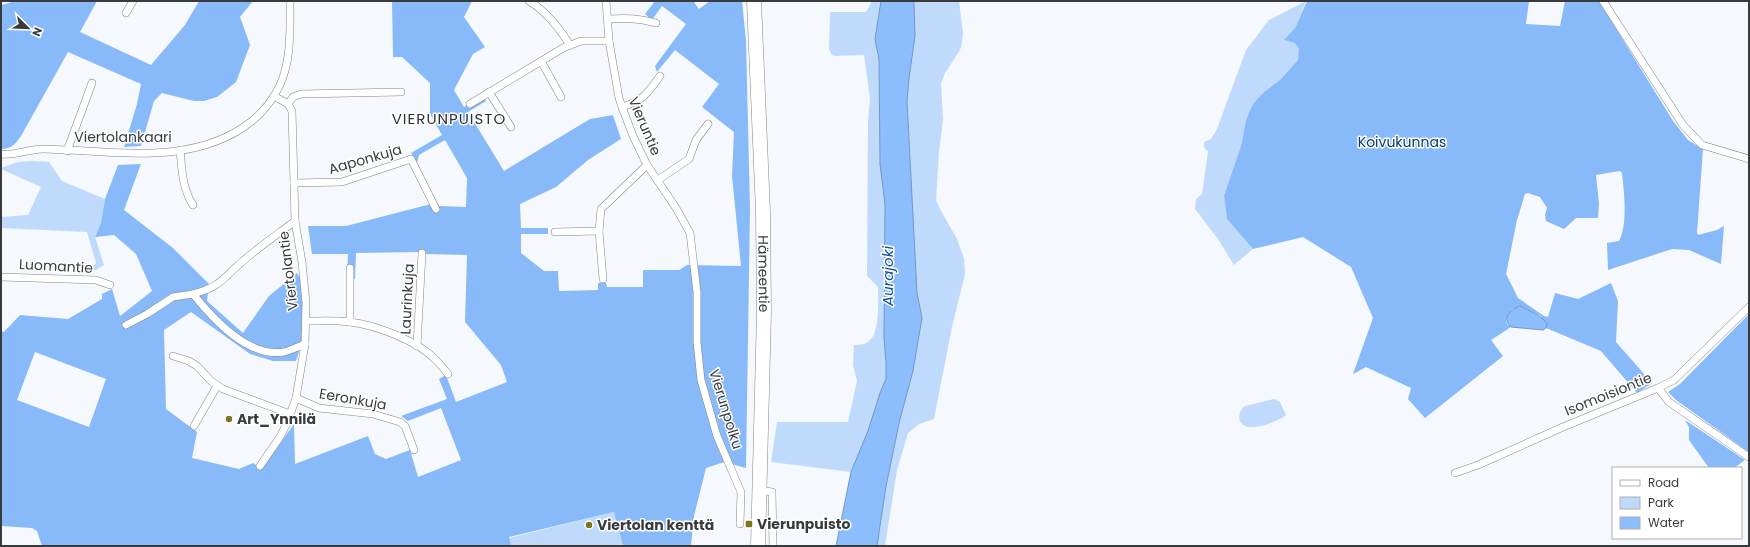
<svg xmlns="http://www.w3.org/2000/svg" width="1750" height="547" viewBox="0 0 1750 547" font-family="Poppins,sans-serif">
  <rect width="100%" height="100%" fill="#f5f8fd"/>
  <!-- green -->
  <g fill="#c0dafc">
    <path d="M872,1H881L875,39L879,59L880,164L885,204L884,338L886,363V379L880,393L868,431L851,472L771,462L777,422H848L857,381L853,365L854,345C857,345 862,345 866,343C881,337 878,301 878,287L867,276L868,122L870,98L864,55L835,56L832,55L829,49L830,12H866Z"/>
    <path d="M914,1H959L963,33L962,43L960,50L945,73L941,83L943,120L939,152L936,200L940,209L957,239L964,259L965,274L952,327L934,419L919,424L908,433L897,470L885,546H877L886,486L900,419L913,371L922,318L917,293L907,101L909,78L915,36Z"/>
    <path d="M1306,1L1295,28L1285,40L1295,43L1300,49L1298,60L1281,79L1264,92L1246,120L1241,146L1224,194L1227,219L1253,249L1234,265L1218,239L1195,209L1196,199L1202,194L1208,152L1204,147V142L1211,139L1217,129L1246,50L1269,20Z"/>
    <path d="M31,161L49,162L62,181L105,199L101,223L95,237L104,265L96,270L88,272L96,263L87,232L1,228V217L28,215L41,187L1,169V168L18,162Z"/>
    <path d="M1274,399L1280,402L1286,415C1279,421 1257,429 1248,427C1237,425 1237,411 1245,406Z"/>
    <path d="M614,512L623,546H505L509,538Z"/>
  </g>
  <!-- forest -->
  <g fill="#88b9f8" fill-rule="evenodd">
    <path d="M15,1H97L80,32L151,65L185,25L199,1H253L240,17L250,45L236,82L217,97L204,101H194L162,93L154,101L141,146L124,147L137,104L141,84L68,52L21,136C15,144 12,149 1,149V3L2,5Z"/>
    <path d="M392,1H472L464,17L485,47L473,54L454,90L464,107L483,96L486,101L468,112L504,171L590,119L613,115L621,139L588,160L556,187L520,204L521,228H548V234H521V253L544,271H558L559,291L598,290V283H606L607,287H643V270H679L687,265L741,266L732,176L734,132L702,107L719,84L675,50L657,72L655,66L686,24L662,6L652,20L645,14L655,1H693L699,9L710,1H742L746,41L750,209L746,468L724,462L706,468L694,516L691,546H623L614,512L509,537L511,546H42L37,531L32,528L1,526V331L4,332L20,315L68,319L102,299V294L112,289L120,316L152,291L136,254L114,235L95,237L101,223L105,199L118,165L141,164L124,210L173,248L209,284L207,301L243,333L269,296L297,273L301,280C303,307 305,336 296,361H273L250,354L191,312L164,330L166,409L197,432L192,458L239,469L253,463L262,469L294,424L295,464L368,436L375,454L386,459L410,450L418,477L461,460L441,408L408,421L401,416L447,399L439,379L446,375L456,402L507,382L501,365L465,322L467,255L425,254L419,252L356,253L355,279L347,278L348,254H312L308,226H346L431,204L432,193L439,206L466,207L467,178L445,140L419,155L417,163L411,153L442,135L430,114V83L402,57H393ZM35,352L106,379L89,427L17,400Z"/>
    <path d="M1307,1H1529L1526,24L1560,26L1565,1H1599L1673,121L1688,140L1703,149L1697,233L1698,235L1717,230L1724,226L1721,264L1689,250L1672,249L1608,270L1607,243L1619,241C1628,224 1624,192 1622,173L1620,171L1596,175L1599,203L1598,218H1576L1564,229L1546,221L1545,215L1547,208L1540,197L1528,193L1525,194L1517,220L1506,274L1518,298L1544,316L1548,317L1555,293L1578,299L1611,283L1618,301L1616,342L1652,383L1637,393L1601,351L1546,328L1541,316L1524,308L1512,309L1506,320L1507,324L1511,327L1491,340L1503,356L1425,418L1408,399L1411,388L1366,367L1353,374L1373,318L1351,267L1303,237L1253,249L1227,219L1224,195L1241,146L1246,120L1253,104L1264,92L1281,79L1298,60L1299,49L1295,43L1284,40L1295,28Z"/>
    <path d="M1749,314V452L1676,400L1668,392L1680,384Z"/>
    <path d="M1685,420L1745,460L1734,468H1709L1689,440V427Z"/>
  </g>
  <!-- water -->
  <g fill="#8cbdfc" stroke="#7396c2">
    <path d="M881,1H914L915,36L909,78L907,101L917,293L922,318L913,371L900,419L886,486L877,546H836L851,472L868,431L880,393L886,379V363L884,338L885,204L880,164L879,59L875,39Z"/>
    <path d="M1520,306C1529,311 1542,315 1547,324L1546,328L1543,330L1511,327C1501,318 1511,309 1520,306Z"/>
  </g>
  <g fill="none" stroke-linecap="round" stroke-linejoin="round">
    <defs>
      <g id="street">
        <path d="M529,1C547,12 558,27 570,45"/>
        <path d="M606,1L609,41L619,98L622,107L633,136L647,165L676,208L690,233L697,292V342L701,380L717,436L741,492L740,524"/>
        <path d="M1603,1L1683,125L1702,145L1749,159"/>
        <path d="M126,13L133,1"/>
        <path d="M608,19C625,18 639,18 656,23"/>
        <path d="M541,61L561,97"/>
        <path d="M489,92L511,127"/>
        <path d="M288,104L293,97L301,94L401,92"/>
        <path d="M470,104L563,48L581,41H609"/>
        <path d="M622,107C644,100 647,94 660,76"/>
        <path d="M180,150C182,169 182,188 193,205"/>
        <path d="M67,151L92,83"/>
        <path d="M1,154C15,156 29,149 43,149C112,150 193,168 252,121C270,106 283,85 287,62C291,42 290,21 290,1"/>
        <path d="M658,180L689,159L696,140L708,124"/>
        <path d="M294,183L342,182L411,159L436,209"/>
        <path d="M555,232L599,231"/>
        <path d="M1,277L96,280L110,285"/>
        <path d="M603,279L599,231L601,209L647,165"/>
        <path d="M193,294C221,287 223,278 243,261C260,246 278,234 295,221"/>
        <path d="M307,321C321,321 335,320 350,322C376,325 418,341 436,360C440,364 444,369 448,374"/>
        <path d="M350,322V268"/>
        <path d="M126,325L147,314L173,297L193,294C213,319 248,358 284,352C291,350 298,347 305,344"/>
        <path d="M417,346L422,253"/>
        <path d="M173,356L189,361L197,366L211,381L223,389L290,414"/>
        <path d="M1658,388L1669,402L1749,457"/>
        <path d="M296,398L319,408L373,414L400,422L405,426L414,450"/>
        <path d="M194,426L217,386"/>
        <path d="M260,466L280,437L287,423L296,398L305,344L306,303L302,262L295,221L292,111L288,104L274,96"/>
        <path d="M1455,473L1478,465L1563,427L1658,388L1674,380L1749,307"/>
        <path d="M759,490L772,492L773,546"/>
      </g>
      <g id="highway">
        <path id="s1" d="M754,1L763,212L764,312L758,546"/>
      </g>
    </defs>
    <!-- street casing -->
    <use href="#street" stroke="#828589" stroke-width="8"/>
    <!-- highway casing -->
    <use href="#highway" stroke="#828589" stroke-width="15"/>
    <!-- street -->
    <use href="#street" stroke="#fff" stroke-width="7"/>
    <!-- highway -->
    <use href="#highway" stroke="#fff" stroke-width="14"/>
  </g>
  <!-- markers -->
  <g fill="#7d761b" stroke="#fff" stroke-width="1.5">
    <circle cx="229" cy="419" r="4"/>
    <rect x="745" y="520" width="8" height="8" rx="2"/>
    <circle cx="589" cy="525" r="4"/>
  </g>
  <g text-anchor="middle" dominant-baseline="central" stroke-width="3" stroke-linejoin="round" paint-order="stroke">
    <!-- street labels -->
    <g font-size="14" fill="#393a3c" stroke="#fff">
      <text transform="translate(645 126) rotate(67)">Vieruntie</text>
      <text x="123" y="137">Viertolankaari</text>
      <text transform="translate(365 159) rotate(-16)">Aaponkuja</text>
      <text transform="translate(56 266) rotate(3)">Luomantie</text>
      <text transform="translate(288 271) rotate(-97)">Viertolantie</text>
      <text stroke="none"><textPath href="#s1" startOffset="273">Hämeentie</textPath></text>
      <text transform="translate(407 299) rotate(-87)">Laurinkuja</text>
      <text transform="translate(1608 394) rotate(-22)">Isomoisiontie</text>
      <text transform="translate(353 399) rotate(10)">Eeronkuja</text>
      <text transform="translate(726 409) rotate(73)">Vierunpolku</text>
    </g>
    <!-- park labels -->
    <g font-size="14" fill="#06386f" stroke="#fff">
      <text x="1402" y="142">Koivukunnas</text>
    </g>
    <!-- poi labels -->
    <g font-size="14" font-weight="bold" fill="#393a3c" stroke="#fff" text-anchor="start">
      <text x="237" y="419">Art_Ynnilä</text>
      <text x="757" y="524">Vierunpuisto</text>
      <text x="597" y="525">Viertolan kenttä</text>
    </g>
    <!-- neighbourhood labels -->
    <g font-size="15" letter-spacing="1" fill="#2d2f33" stroke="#fff">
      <text x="449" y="118">VIERUNPUISTO</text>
    </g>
    <!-- water labels -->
    <g font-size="15" font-style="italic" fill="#0f519a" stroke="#fff">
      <text transform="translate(887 276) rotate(-90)">Aurajoki</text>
    </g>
  </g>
  <!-- border -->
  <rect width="1750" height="547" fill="none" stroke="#393a3c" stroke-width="4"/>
  <!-- legend -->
  <rect x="1612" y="467" width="130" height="72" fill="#ffffff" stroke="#b0b0b1"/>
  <rect x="1620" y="480" width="20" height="6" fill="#ffffff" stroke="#b0b0b1"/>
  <text x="1648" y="487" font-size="12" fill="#393a3c">Road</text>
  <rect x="1620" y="497" width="20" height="12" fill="#c0dafc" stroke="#b0b0b1"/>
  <text x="1648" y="507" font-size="12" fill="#393a3c">Park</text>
  <rect x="1620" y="517" width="20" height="12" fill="#8cbdfc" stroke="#b0b0b1"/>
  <text x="1648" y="527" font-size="12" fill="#393a3c">Water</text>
  <!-- north arrow -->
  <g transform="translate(28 28) rotate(113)" stroke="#ffffff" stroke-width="3" paint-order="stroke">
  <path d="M0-3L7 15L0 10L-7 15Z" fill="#393a3c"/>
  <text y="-6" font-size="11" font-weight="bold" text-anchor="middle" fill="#393a3c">N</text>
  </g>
</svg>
